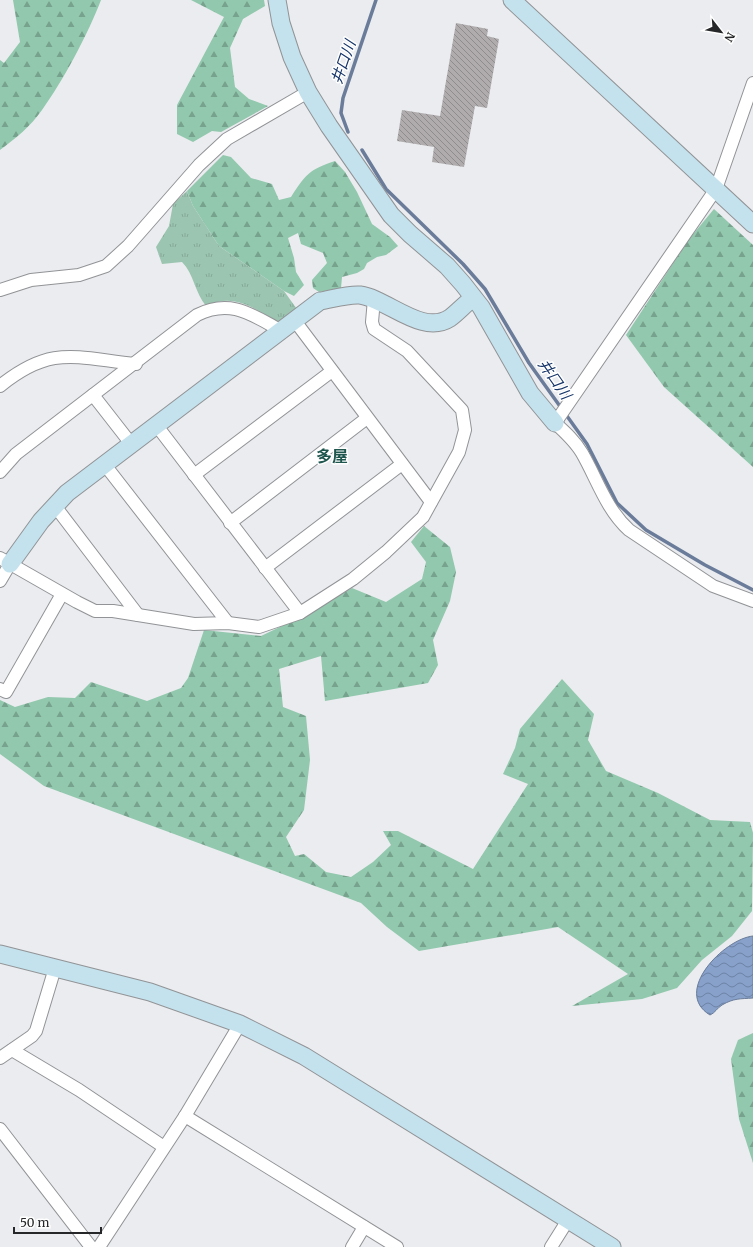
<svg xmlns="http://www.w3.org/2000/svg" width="753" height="1247" viewBox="0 0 753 1247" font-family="Merriweather,'Noto Sans JP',serif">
  <defs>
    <pattern id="forest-firs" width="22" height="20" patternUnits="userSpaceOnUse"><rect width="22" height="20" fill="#92c8ad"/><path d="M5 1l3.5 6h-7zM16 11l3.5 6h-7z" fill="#77a28d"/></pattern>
    <pattern id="park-tufts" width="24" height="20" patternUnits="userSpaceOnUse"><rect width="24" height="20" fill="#9bc5b0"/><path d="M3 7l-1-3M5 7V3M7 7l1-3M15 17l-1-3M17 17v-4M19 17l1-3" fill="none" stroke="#85a997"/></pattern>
    <pattern id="water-waves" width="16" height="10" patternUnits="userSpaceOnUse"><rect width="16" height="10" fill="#87a1cb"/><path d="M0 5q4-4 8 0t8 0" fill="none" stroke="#6e83a5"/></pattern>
    <pattern id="building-back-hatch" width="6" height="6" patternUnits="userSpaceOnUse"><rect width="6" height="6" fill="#b0acad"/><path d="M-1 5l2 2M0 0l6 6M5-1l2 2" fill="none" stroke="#8f8c8d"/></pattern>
  </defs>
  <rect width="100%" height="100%" fill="#eaecef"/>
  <!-- forest -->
  <g fill="url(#forest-firs)">
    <path d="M13,0H101C88,34 63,81 42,110C31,126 15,139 0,150V60L4,63L20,42Z"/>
    <path d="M191,0H264L265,6L243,19L230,48L235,87L249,99L268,106L221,132L212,131L193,142L177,134V105L224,17Z"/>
    <path d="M223,155L231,157L251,178L272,184L279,200L291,197C305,175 310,169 335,161L345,172L357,192L372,224L390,237L398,246L386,255L377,257L367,263L364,269L357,273L342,277L341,288L319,292L313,288L312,280L327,263L323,253L301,244L298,233L288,238L294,258L296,272L304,285L294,296L284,291L219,246L193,206L187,191Z"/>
    <path d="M714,209L753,245V467L664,387L626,335L689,239Z"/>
    <path d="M424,526L450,547L456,572L450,601L433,640L438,665L428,683L325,701L321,656L279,669L283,707L306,716L310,760L304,810L286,837L295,856L304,854L326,872L351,877L373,862L391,845L383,831H398L473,869L528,784L503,774L515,748L520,729L562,679L594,714L588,740L606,771L658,793L710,820L750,822L753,833L752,911L732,936L702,960L677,988L642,999L572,1006L628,974L558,927L419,951L387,927L361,903L44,786L0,754V700L15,707L48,697L75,698L91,682L147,701L181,688L188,678L204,630L261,636L305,615L352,588L386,602L422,579L426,562L411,542Z"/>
    <path d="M753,1033V1163L739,1119L731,1059L738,1040Z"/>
  </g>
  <!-- park -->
  <path fill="url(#park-tufts)" d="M187,191L193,206L219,246L284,291L299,312L280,323C254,309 235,292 206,306C195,293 194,274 182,262L162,264L156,247L169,226L173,204Z"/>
  <!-- water -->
  <path fill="url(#water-waves)" stroke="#6a7c9a" d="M753,936V998C740,999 734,998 722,1005C717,1008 715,1013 710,1015C672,992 724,939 753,936Z"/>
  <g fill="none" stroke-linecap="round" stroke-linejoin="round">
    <!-- stream -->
    <g stroke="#6a7c9a" stroke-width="3.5">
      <path d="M348,132L341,113L343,98L376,0"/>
      <path d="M362,150L386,189L463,264L485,289L529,363L587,444L617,503L646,530L705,565L753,590"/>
    </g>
  </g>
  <!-- building -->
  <path fill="url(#building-back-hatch)" d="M456,23L488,29L487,36L499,39L487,108L475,106L464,167L432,162L434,147L397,141L402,110L440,116Z"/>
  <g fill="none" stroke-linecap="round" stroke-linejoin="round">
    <defs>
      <g id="street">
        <path d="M753,83L716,189L555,423C565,432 575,441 582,453C597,479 606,509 629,530L713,586L753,601"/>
        <path d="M0,290L31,280L79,275L106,266L128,246L199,165L227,139L308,92"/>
        <path d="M295,321L431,502"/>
        <path d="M0,386C52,344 76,358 136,364"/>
        <path d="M93,395L132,445"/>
        <path d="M157,426L300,613"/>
        <path d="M105,465L228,623"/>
        <path d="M0,472L16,454L197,315C231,298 252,315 282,331"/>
        <path d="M194,475L332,371"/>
        <path d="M55,506L138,615"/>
        <path d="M230,523L367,418"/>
        <path d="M0,558L77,602L95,611H113L194,624L228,623L259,627L300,613L353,579L386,552L423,517L459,452L465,430L462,410L407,351L374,329L372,322L374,299"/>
        <path d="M265,568L402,464"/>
        <path d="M0,581L10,564"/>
        <path d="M0,689L6,692L62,594"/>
        <path d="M12,1050L79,1090L164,1147"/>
        <path d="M0,1058L32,1036L36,1031L55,968"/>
        <path d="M185,1116L397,1247"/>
        <path d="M0,1129L91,1247"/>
        <path d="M99,1247L185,1116L240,1024"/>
        <path d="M352,1247L364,1227"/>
        <path d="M551,1247L568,1220"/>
      </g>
      <g id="secondary">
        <path d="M277,0L281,23L292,57L308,92L329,126L391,215L410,234L447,266L463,284L481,307L530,393L555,423"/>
        <path d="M512,0L753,224"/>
        <path d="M10,564L41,521L67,493L320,301C332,299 348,294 360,295C388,299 422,336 450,318C458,312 465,304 473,298"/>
        <path d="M0,954L150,992L240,1024L304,1056L612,1247"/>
      </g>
    </defs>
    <!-- street casing -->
    <use href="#street" stroke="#919396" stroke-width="14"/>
    <!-- secondary casing -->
    <use href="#secondary" stroke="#919396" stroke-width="19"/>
    <!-- street -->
    <use href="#street" stroke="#fff" stroke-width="12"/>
    <!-- secondary -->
    <use href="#secondary" stroke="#c4e2ed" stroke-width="17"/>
  </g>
  <g text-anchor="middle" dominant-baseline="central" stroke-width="3" stroke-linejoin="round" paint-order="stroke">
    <!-- water labels -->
    <g font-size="15" font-style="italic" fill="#163569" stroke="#fff">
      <text transform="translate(343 62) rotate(-71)">井口川</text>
      <text transform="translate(555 379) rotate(55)">井口川</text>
    </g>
    <!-- quarter labels -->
    <g font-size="16" font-weight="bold" fill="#1e564e" stroke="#fff">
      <text x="332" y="456">多屋</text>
    </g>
  </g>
  <!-- north arrow -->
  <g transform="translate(721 32) rotate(121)" stroke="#ffffff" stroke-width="3" paint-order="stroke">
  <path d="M0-3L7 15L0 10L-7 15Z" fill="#262728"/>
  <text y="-6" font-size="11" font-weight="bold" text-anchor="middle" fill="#262728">N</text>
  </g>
  <!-- scale -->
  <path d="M14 1227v6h87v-6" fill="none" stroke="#262728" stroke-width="2"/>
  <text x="20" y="1227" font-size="12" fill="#262728" stroke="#ffffff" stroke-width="3" paint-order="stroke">50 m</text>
</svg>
